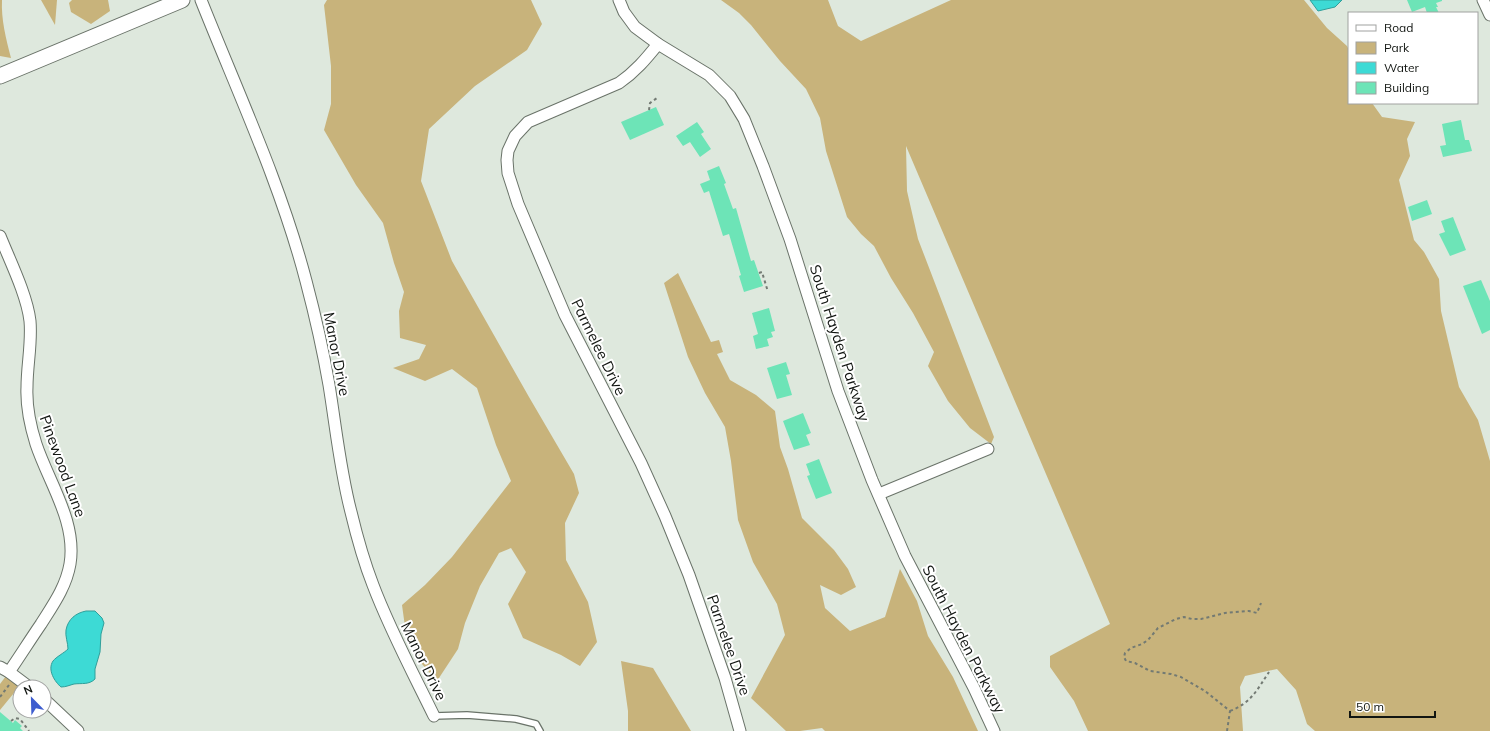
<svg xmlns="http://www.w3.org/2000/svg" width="1490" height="731" viewBox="0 0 1490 731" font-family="Mulish,sans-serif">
  <rect width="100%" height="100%" fill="#dee8dd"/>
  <!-- green -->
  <g fill="#c8b37b">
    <path d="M0,0H2C1,19 6,39 11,58L0,56Z"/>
    <path d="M41,0H57L55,25Z"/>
    <path d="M72,0H108L110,11L91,24L71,12L69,3Z"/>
    <path d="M327,0H531L542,24L527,50L475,86L429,129L421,181L452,261L529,397L574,474L579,493L565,523L566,560L588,602L597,642L580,666L561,655L523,638L508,604L526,572L511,548L499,553L480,586L465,623L458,649L437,681L422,664L406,634L402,605L425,585L452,557L511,481L496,445L477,388L452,369L425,381L393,368L419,359L426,345L400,338L399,311L404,292L394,263L383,223L356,185L324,130L331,104V66L324,5Z"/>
    <path d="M721,0H828L838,26L861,41L951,0H1304L1327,28L1347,46L1349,50V103H1372L1382,117L1415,122L1407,139L1410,156L1399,180L1414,240L1424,252L1439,279L1441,311L1459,387L1478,420L1490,461V731H1315L1307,724L1296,690L1277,669L1245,676L1240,687L1243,731H1088L1074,701L1050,667V656L1110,624L906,146L907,191L918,239L994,437L991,444L970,428L948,401L928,366L934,352L913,313L891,278L874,246L861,234L847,217L826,151L820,118L806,89L780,61L751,25L739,13Z"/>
    <path d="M678,273L711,342L719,340L723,352L717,354L730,380L756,395L775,411L780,447L788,469L802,518L834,550L848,569L856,587L841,595L820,585L825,608L850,631L885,617L900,569L917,601L928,636L953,677L978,731H825L822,728L800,731H786L751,698L785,635L777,604L753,562L738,520L731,461L725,427L705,393L688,357L664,283Z"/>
    <path d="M621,661L653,668L691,731H628V711Z"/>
    <path d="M9,672L23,682L0,710V684Z"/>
  </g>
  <!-- water -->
  <g fill="#3ddad5" stroke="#309f9a">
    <path d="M1310,0H1342L1335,7L1318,11Z"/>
    <path d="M86,611H95L102,618L104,623L101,634L100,652L95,669V679C89,685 82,683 74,684C70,685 66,687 61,687C55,682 47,670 53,661C56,657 64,653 68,649C68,643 65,636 66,630C68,619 76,613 86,611Z"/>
  </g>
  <!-- building -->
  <g fill="#6de4b7">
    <path d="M1407,0H1442V1L1436,3L1438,7H1436L1439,13H1427L1425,7L1412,12Z"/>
    <path d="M656,107L664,125L630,140L621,122Z"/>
    <path d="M1461,120L1465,140H1469L1472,151L1443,157L1440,146L1446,145L1442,124Z"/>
    <path d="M697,122L704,132L701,134L711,149L700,157L690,142L683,146L676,136Z"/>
    <path d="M719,166L726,183L724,184L733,209L736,208L751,261L754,260L763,286L744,292L739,276L741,275L729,234L723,236L709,191L704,193L700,184L710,180L707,171Z"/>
    <path d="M1427,200L1432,214L1412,221L1408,207Z"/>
    <path d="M1453,217L1466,250L1450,256L1439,234L1445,232L1441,221Z"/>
    <path d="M1481,280L1490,301V330L1482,334L1463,286Z"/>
    <path d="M769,308L775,331L771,332L773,337L767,339L769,346L756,349L753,336L758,334L752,313Z"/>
    <path d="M786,362L790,374L786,375L792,395L777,399L767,368Z"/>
    <path d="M803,413L811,433L806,435L810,445L794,450L783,421Z"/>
    <path d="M819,459L832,493L816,499L807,476L810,475L806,464Z"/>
    <path d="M0,712L13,723L15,720L22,726L20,728L23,731H0Z"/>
  </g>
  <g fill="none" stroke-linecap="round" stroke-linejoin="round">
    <defs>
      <path id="service" d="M434,716L467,715L516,719L536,724L540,731"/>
      <g id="minor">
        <path d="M201,0C238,93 281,185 306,281C315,315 323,350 329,385C336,428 340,470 351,512C357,537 364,562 373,585C390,630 413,673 434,716"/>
        <path d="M619,0L624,12L635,27L658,44L709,75L730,96L744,119L763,166L790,239L838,391L872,480L905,556L974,688L994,731"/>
        <path d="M1483,0L1490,15"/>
        <path d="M658,44C646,59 635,72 619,83L528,122L515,136L508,151L507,160L508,173L518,204L565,315L641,463L665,516L689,575L725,678L740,731"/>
        <path d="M0,236C10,261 27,295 30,321C32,343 27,365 27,387C26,407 30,425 36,444C49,483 77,522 70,564C66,587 53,605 41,624C30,640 20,656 9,672"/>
        <path d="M879,494L988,449"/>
        <path d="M0,667L9,672L29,687"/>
        <path d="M44,699L78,731"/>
      </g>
      <path id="secondary" d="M0,76L182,0"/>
    </defs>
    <!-- service casing -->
    <use href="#service" stroke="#6a7369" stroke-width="8"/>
    <!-- minor casing -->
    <use href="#minor" stroke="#6a7369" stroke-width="13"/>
    <!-- secondary casing -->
    <use href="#secondary" stroke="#6a7369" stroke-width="17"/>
    <!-- path -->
    <g stroke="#737a73" stroke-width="2" stroke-dasharray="3 3" stroke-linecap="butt">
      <path d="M649,110L650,103L657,98"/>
      <path d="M759,273L762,272L768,292"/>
      <path d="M0,697L9,685"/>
      <path d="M1230,711C1251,703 1257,690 1269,672"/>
      <path d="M11,721L15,718L20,719L29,731"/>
      <path d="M1227,731L1230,711L1205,691L1181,677L1171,674L1150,671L1135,663L1126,661L1124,657L1125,653L1131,648L1142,644L1148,640L1158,628L1176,619L1184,617L1192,619H1201L1225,613L1249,611L1257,613L1261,603"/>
    </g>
    <!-- service -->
    <use href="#service" stroke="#fff" stroke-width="5.5"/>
    <!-- minor -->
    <use href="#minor" stroke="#fff" stroke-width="11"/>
    <!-- secondary -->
    <use href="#secondary" stroke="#fff" stroke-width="15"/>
  </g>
  <g text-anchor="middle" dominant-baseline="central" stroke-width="4" stroke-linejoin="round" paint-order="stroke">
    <!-- street labels -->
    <g font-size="15" fill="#111511" stroke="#fff">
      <text transform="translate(840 343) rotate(72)">South Hayden Parkway</text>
      <text transform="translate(599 347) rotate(64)">Parmelee Drive</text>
      <text transform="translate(337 354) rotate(79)">Manor Drive</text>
      <text transform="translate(63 466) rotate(70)">Pinewood Lane</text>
      <text transform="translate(964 639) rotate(63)">South Hayden Parkway</text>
      <text transform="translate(729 645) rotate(71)">Parmelee Drive</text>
      <text transform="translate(424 661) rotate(64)">Manor Drive</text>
    </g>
  </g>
  <!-- legend -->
  <rect x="1348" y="12" width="130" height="92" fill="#ffffff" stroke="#a0a1a0"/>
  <rect x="1356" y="25" width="20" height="6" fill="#ffffff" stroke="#a0a1a0"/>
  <text x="1384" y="32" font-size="12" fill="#111511">Road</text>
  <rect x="1356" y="42" width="20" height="12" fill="#c8b37b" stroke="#a0a1a0"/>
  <text x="1384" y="52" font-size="12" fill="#111511">Park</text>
  <rect x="1356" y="62" width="20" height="12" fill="#3ddad5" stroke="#a0a1a0"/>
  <text x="1384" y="72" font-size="12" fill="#111511">Water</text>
  <rect x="1356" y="82" width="20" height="12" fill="#6de4b7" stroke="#a0a1a0"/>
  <text x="1384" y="92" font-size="12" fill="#111511">Building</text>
  <!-- north arrow -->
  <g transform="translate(32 699) rotate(337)"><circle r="19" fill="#ffffff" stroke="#a0a1a0"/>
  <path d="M0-3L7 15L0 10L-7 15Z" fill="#3e5dcf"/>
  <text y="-6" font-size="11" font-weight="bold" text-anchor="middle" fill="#111511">N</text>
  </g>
  <!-- scale -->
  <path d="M1350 711v6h85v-6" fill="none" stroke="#111511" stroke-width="2"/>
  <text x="1356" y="711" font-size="12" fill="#111511" stroke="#ffffff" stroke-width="3" paint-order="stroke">50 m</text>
</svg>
